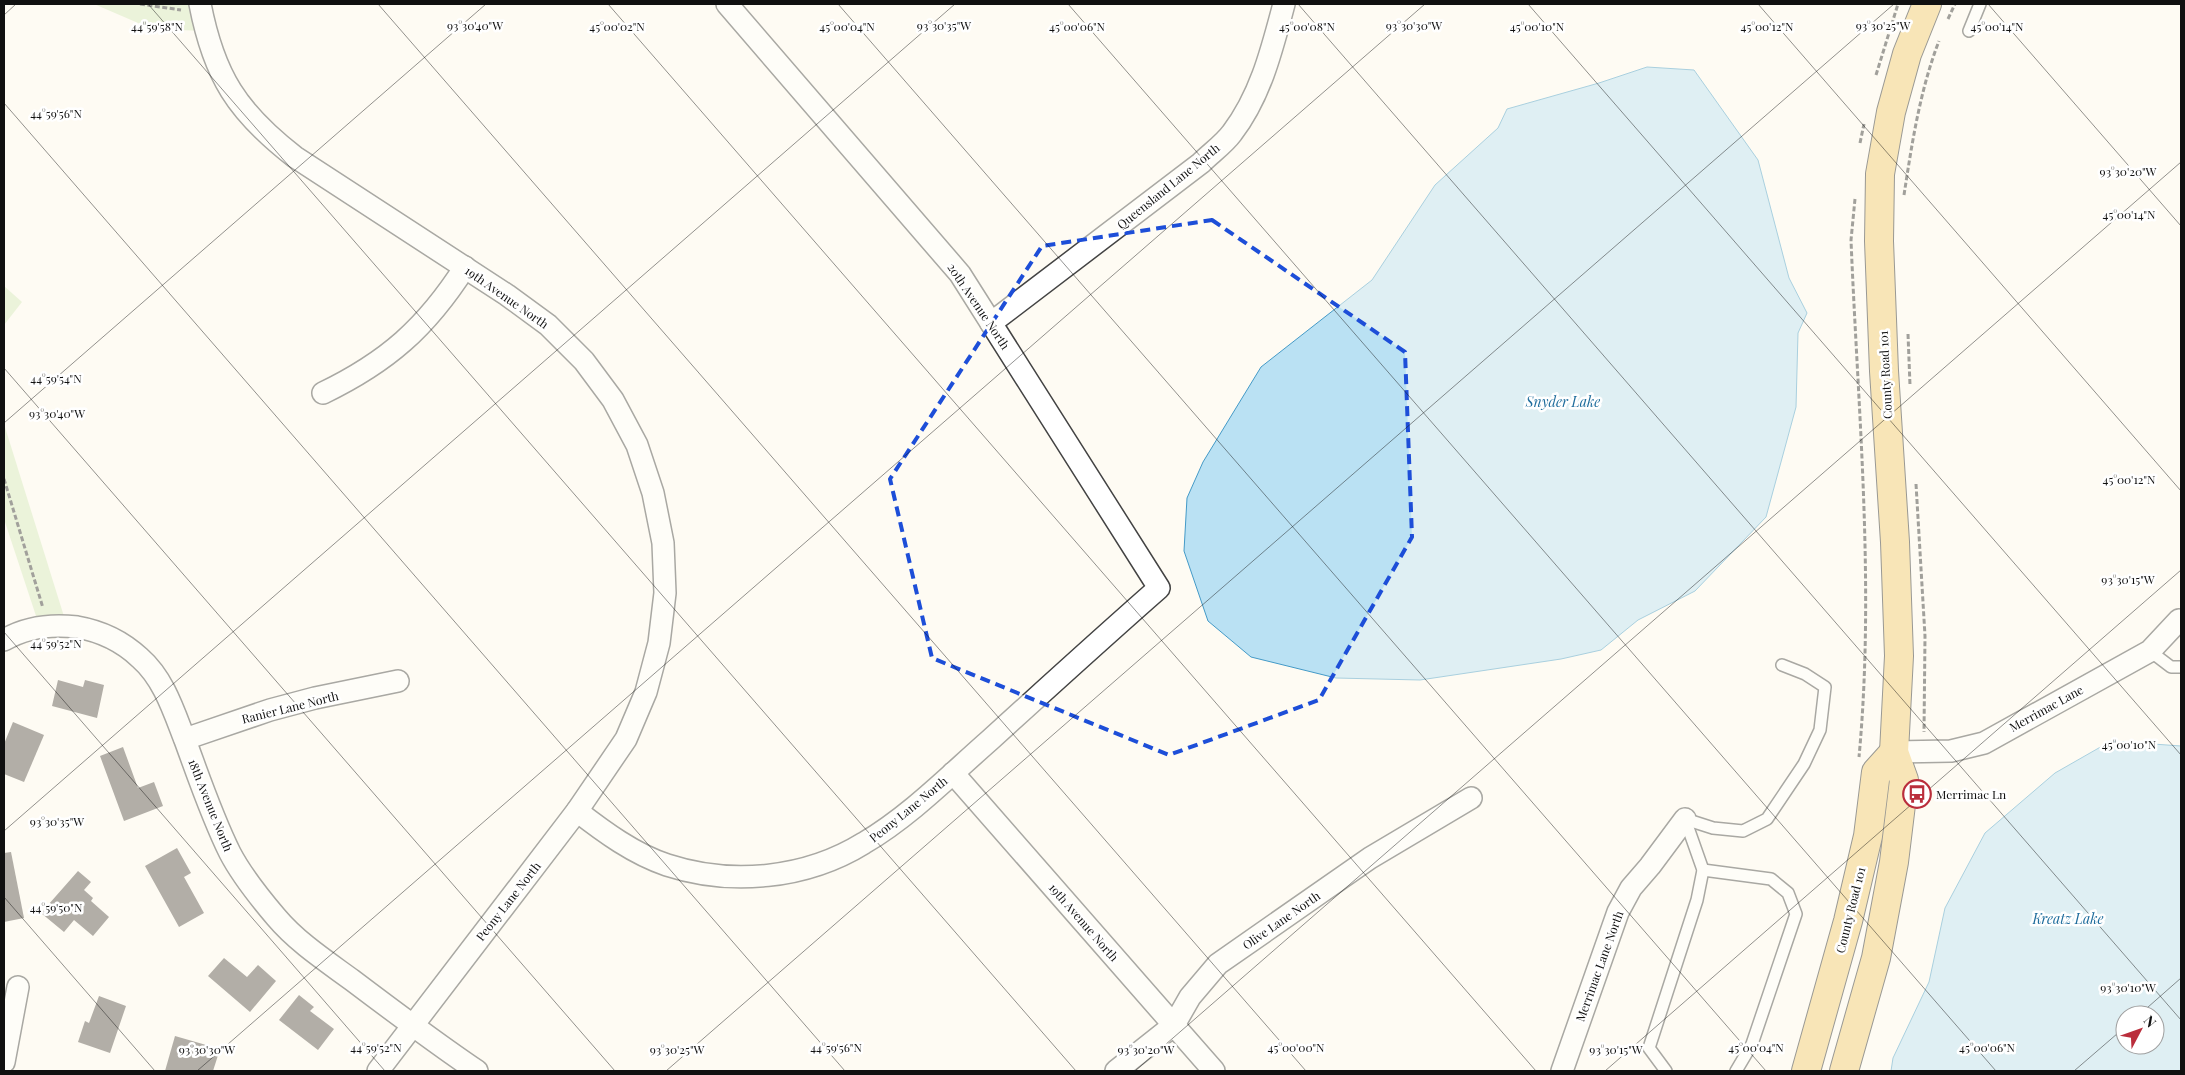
<svg xmlns="http://www.w3.org/2000/svg" width="2185" height="1075" viewBox="0 0 2185 1075" font-family="'Playfair Display',serif">
  <rect width="100%" height="100%" fill="#fefbf3"/>
  <!-- green -->
  <g fill="#d6e8bd">
    <path d="M94,4H200L205,31L152,29Z"/>
    <path d="M4,286L22,302L4,325Z"/>
    <path d="M4,424L67,626L40,628L4,519Z"/>
  </g>
  <!-- water -->
  <g fill="#bae1f3" stroke="#449ac7" fill-rule="evenodd">
    <path d="M1647,67L1694,70L1758,160L1789,278L1807,313L1798,333L1796,407L1766,517L1695,591L1638,620L1601,650L1561,659L1420,680L1336,678L1251,657L1208,621L1184,551L1187,498L1203,462L1261,367L1372,280L1435,185L1498,128L1507,109L1599,83Z"/>
    <path d="M2111,741L2181,746V1071H1891L1893,1058L1929,982L1945,908L1985,833L2055,773ZM2125,1015H2155V1045H2125Z"/>
  </g>
  <!-- building -->
  <g fill="#58504c">
    <path d="M58,680L83,687L85,680L104,685L97,718L52,706Z"/>
    <path d="M13,722L44,735L24,782L4,774V744Z"/>
    <path d="M123,747L138,788L154,782L163,806L124,821L100,756Z"/>
    <path d="M177,848L191,873L184,877L204,913L179,927L145,866Z"/>
    <path d="M11,852L24,918L4,922V853Z"/>
    <path d="M78,871L91,882L84,890L93,898L91,901L109,917L93,936L74,920L64,932L41,913Z"/>
    <path d="M224,958L247,977L258,965L276,981L250,1012L208,976Z"/>
    <path d="M299,995L314,1007L310,1011L334,1029L318,1050L279,1020Z"/>
    <path d="M99,996L126,1006L110,1053L78,1042L85,1021L89,1023Z"/>
    <path d="M175,1036L220,1049L213,1071H165Z"/>
  </g>
  <g fill="none" stroke-linecap="round" stroke-linejoin="round">
    <defs>
      <g id="service">
        <path d="M1969,31L1980,4"/>
        <path d="M2150,651L2171,667H2181"/>
        <path d="M1685,819L1713,828L1743,831L1767,819L1804,764L1820,730L1825,687L1805,674L1782,665"/>
        <path d="M1703,870L1771,879L1788,893L1796,914L1752,1044L1736,1071"/>
        <path d="M1666,1071L1649,1048L1697,900L1703,870L1685,819"/>
      </g>
      <g id="minor">
        <path d="M200,4C214,76 237,112 295,157L507,295L548,325L584,361L613,400L637,445L653,493L663,543L665,593L659,643L646,692L626,739L577,811L378,1071"/>
        <path d="M991,323L1201,163C1211,153 1224,144 1232,133C1261,95 1272,49 1284,4"/>
        <path d="M323,393C387,362 426,328 465,267"/>
        <path d="M4,640C26,627 52,624 77,627C100,631 123,642 140,658C164,679 174,712 185,740C199,778 212,817 230,853C242,876 259,897 276,917C297,942 326,961 352,980C393,1011 434,1042 477,1071"/>
        <path d="M185,739L270,710L315,698L398,681"/>
        <path d="M1894,752L1951,751L1984,743L2150,651L2179,620"/>
        <path d="M953,773L1214,1071"/>
        <path d="M577,811C604,832 634,854 667,865C731,886 806,879 864,843C910,816 950,775 990,740C1046,689 1102,638 1159,588L960,274L727,4"/>
        <path d="M4,1062L18,987"/>
        <path d="M1116,1071L1174,1025L1190,997L1218,964L1370,858L1471,798"/>
        <path d="M1562,1071L1618,912L1631,888L1650,866L1685,819"/>
      </g>
      <g id="primary">
        <path d="M1806,1071L1848,921L1868,836L1876,772L1894,752"/>
        <path d="M1844,1071L1876,958L1894,862L1904,780L1894,752L1899,656L1895,542L1884,371L1879,241L1880,174L1891,112L1907,54L1927,4"/>
      </g>
    </defs>
    <!-- service casing -->
    <use href="#service" stroke="#434343" stroke-width="14"/>
    <!-- minor casing -->
    <use href="#minor" stroke="#434343" stroke-width="24"/>
    <!-- primary casing -->
    <use href="#primary" stroke="#212121" stroke-width="30"/>
    <!-- path -->
    <g stroke="#323232" stroke-width="3" stroke-dasharray="5 2.5" stroke-linecap="butt">
      <path d="M140,4L181,10"/>
      <path d="M1948,19L1955,4"/>
      <path d="M1876,75L1898,4"/>
      <path d="M1860,143L1864,124"/>
      <path d="M1904,195C1912,143 1920,90 1939,41"/>
      <path d="M1855,199L1851,240C1858,412 1875,585 1859,757"/>
      <path d="M1908,334L1910,385"/>
      <path d="M4,479L43,608"/>
      <path d="M1916,484L1925,636L1924,732"/>
    </g>
    <!-- service -->
    <use href="#service" stroke="#fff" stroke-width="11"/>
    <!-- minor -->
    <use href="#minor" stroke="#fff" stroke-width="21"/>
    <!-- primary -->
    <use href="#primary" stroke="#f1cb70" stroke-width="28"/>
  </g>
  <!-- marked area -->
  <path d="M0 0H2185V1075H0ZM1212,220L1405,352L1412,537L1319,700L1169,755L932,658L890,479L1042,246Z" fill="#fefbf3" fill-opacity=".55" fill-rule="evenodd"/>
  <path fill="none" stroke="#1d4ed8" stroke-width="4" stroke-dasharray="10 6" stroke-linejoin="round" d="M1212,220L1405,352L1412,537L1319,700L1169,755L932,658L890,479L1042,246Z"/>
  <!-- ticks -->
  <path fill="none" stroke="#101010" stroke-width="1" stroke-opacity="0.45" d="M148,4L1076,1071M378,4L1306,1071M608,4L1536,1071M838,4L1766,1071M1068,4L1996,1071M1298,4L2181,1020M1528,4L2181,755M1758,4L2181,491M1988,4L2181,226M4,15L16,4M4,103L845,1071M4,368L615,1071M4,423L486,4M4,632L385,1071M4,831L955,4M4,897L155,1071M2139,1015L2181,978M197,1071L1425,4M666,1071L1894,4M1135,1071L2181,162M1605,1071L2181,570M2074,1071L2125,1027"/>
  <!-- icons -->
  <defs>
    <symbol id="bus-ring" viewBox="-11 -11 22 22"><circle r="9.5" fill="#fff" stroke="#ba2e3c" stroke-width="1.5"/><path d="M-5-6H5V4H4V6H2V4H-2V6H-4V4H-5ZM-3.5-4V0h7V-4ZM-3.5 1.2v1.5H-2V1.2ZM2 1.2v1.5H3.5V1.2Z" fill="#ba2e3c"/></symbol>
  </defs>
  <g fill-rule="evenodd">
    <use href="#bus-ring" x="1901" y="778" width="32" height="32"/>
  </g>
  <g text-anchor="middle" dominant-baseline="central" stroke-width="5" stroke-linejoin="round" paint-order="stroke">
    <!-- street labels -->
    <g font-size="12" fill="#101010" stroke="#fff">
      <text transform="translate(1168 186) rotate(-39)">Queensland Lane North</text>
      <text transform="translate(507 297) rotate(35)">19th Avenue North</text>
      <text transform="translate(979 306) rotate(56)">20th Avenue North</text>
      <text transform="translate(1885 375) rotate(-93)">County Road 101</text>
      <text transform="translate(290 707) rotate(-14)">Ranier Lane North</text>
      <text transform="translate(2046 708) rotate(-29)">Merrimac Lane</text>
      <text transform="translate(211 805) rotate(68)">18th Avenue North</text>
      <text transform="translate(908 809) rotate(-39)">Peony Lane North</text>
      <text transform="translate(508 901) rotate(-52)">Peony Lane North</text>
      <text transform="translate(1850 910) rotate(-76)">County Road 101</text>
      <text transform="translate(1281 920) rotate(-35)">Olive Lane North</text>
      <text transform="translate(1084 922) rotate(49)">19th Avenue North</text>
      <text transform="translate(1599 966) rotate(-70)">Merrimac Lane North</text>
    </g>
    <!-- poi labels -->
    <g font-size="12" fill="#101010" stroke="#fff" text-anchor="start">
      <text x="1936" y="794">Merrimac Ln</text>
    </g>
    <!-- water labels -->
    <g font-size="14" font-style="italic" fill="#1e6c9c" stroke="#fff">
      <text x="1563" y="401">Snyder Lake</text>
      <text x="2068" y="918">Kreatz Lake</text>
    </g>
  </g>
  <g font-size="12" text-anchor="middle" fill="#101010" stroke="#fff" stroke-width="5" stroke-linejoin="round" paint-order="stroke">
    <text x="475" y="30">93°30'40"W</text>
    <text x="944" y="30">93°30'35"W</text>
    <text x="1414" y="30">93°30'30"W</text>
    <text x="1883" y="30">93°30'25"W</text>
    <text x="847" y="31">45°00'04"N</text>
    <text x="1307" y="31">45°00'08"N</text>
    <text x="1537" y="31">45°00'10"N</text>
    <text x="157" y="31">44°59'58"N</text>
    <text x="617" y="31">45°00'02"N</text>
    <text x="1077" y="31">45°00'06"N</text>
    <text x="1767" y="31">45°00'12"N</text>
    <text x="1997" y="31">45°00'14"N</text>
    <text x="56" y="118">44°59'56"N</text>
    <text x="2128" y="176">93°30'20"W</text>
    <text x="2129" y="219">45°00'14"N</text>
    <text x="56" y="383">44°59'54"N</text>
    <text x="57" y="418">93°30'40"W</text>
    <text x="2129" y="484">45°00'12"N</text>
    <text x="2128" y="584">93°30'15"W</text>
    <text x="56" y="648">44°59'52"N</text>
    <text x="2129" y="749">45°00'10"N</text>
    <text x="57" y="826">93°30'35"W</text>
    <text x="56" y="912">44°59'50"N</text>
    <text x="2128" y="992">93°30'10"W</text>
    <text x="376" y="1052">44°59'52"N</text>
    <text x="836" y="1052">44°59'56"N</text>
    <text x="1296" y="1052">45°00'00"N</text>
    <text x="1756" y="1052">45°00'04"N</text>
    <text x="1987" y="1052">45°00'06"N</text>
    <text x="207" y="1054">93°30'30"W</text>
    <text x="677" y="1054">93°30'25"W</text>
    <text x="1146" y="1054">93°30'20"W</text>
    <text x="1616" y="1054">93°30'15"W</text>
  </g>
  <!-- border -->
  <rect width="2185" height="1075" fill="none" stroke="#101010" stroke-width="10"/>
  <!-- north arrow -->
  <g transform="translate(2140 1030) rotate(49)"><circle r="24" fill="#ffffff" stroke="#9f9f9f"/>
  <path d="M0-4L9 19L0 12L-9 19Z" fill="#ba2e3c"/>
  <text y="-8" font-size="14" font-weight="bold" text-anchor="middle" fill="#101010">N</text>
  </g>
</svg>
